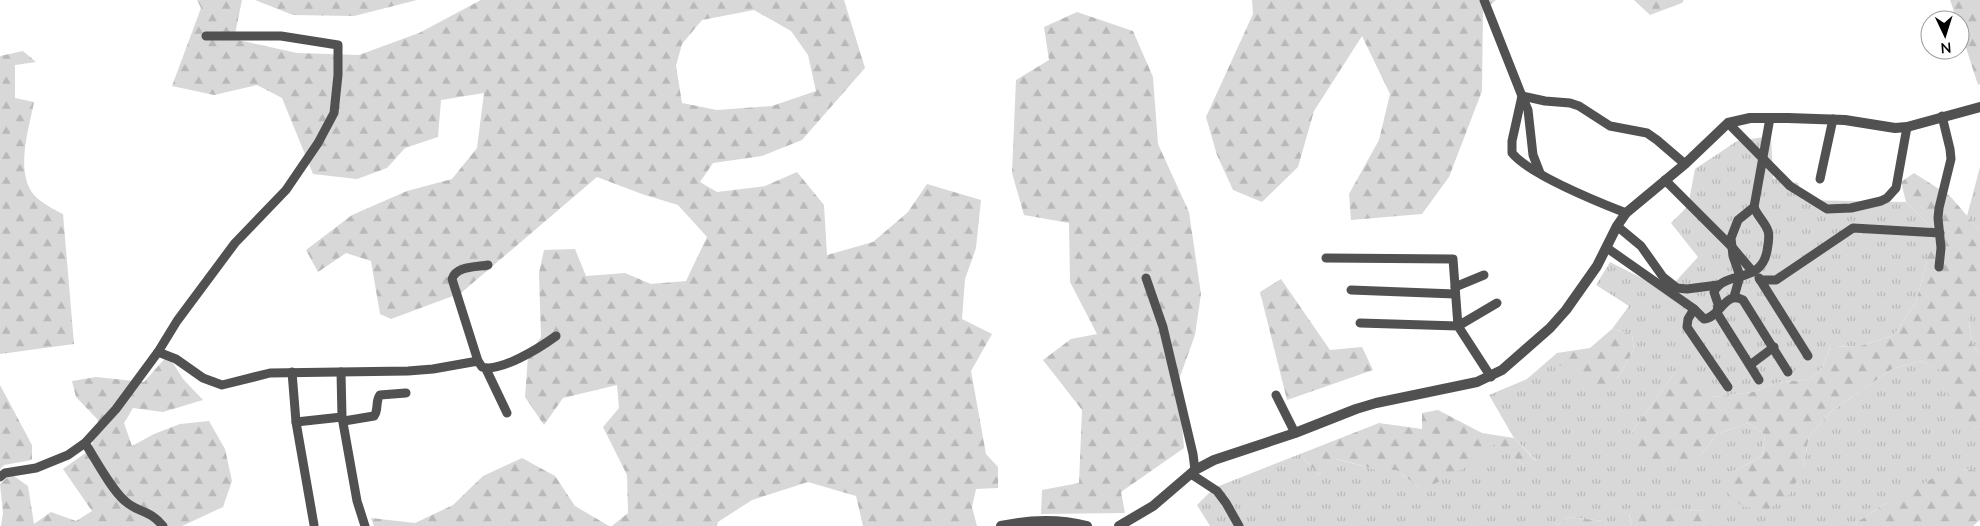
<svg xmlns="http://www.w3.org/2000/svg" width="1980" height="526" viewBox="0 0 1980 526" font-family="Lato,sans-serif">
  <defs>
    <pattern id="grass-tufts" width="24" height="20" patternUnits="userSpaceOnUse" patternTransform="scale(1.25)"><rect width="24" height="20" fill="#d8d8d8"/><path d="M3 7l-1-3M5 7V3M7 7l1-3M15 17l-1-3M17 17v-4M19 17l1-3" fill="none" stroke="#b8b8b8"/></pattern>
    <pattern id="forest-firs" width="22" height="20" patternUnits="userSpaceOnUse" patternTransform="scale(1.25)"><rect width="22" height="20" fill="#d8d8d8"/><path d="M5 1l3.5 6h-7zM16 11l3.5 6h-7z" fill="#b8b8b8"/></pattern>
  </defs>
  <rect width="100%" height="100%" fill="#fff"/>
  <!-- grass -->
  <g fill="url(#grass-tufts)">
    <path d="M1771,136L1773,178L1798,183L1803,200L1906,202L1927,223V261L1916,302L1894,335L1857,347L1831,346L1822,368L1810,379L1776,383L1753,392L1714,397L1705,387L1675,372L1632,432L1699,457L1717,434L1748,423L1765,435L1762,456L1730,473L1803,468L1809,436L1832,411L1892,369L1920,361L1941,370L1949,394L1974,428L1980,426V471L1962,469L1883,505L1851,526H1706L1704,510L1629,514L1632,526H1607L1604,521L1568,517L1556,526H1210L1197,505L1214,488L1300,454L1319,475L1336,459L1378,470H1396L1423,490L1450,474L1496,443L1522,464L1536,460L1514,438L1489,395L1527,379L1557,353V363L1617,379L1634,349L1632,334L1612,329L1629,306L1596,285L1610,262L1667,291L1698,257L1671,223L1688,206L1695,169L1737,141Z"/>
    <path d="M1980,167V231L1967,216Z"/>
    <path d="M1980,308V355L1973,346L1968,318Z"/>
  </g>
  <!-- forest -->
  <g fill="url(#forest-firs)" fill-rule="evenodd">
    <path d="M197,0H242L234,39L297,53L359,55L419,33L481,0H844L865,68L802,140L762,156L713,163L700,182L717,192L765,186L797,172L824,205L827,255L873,242L908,212L927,184L981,200L976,248L965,279L962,319L992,334L971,371L986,454L998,467V488L976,489L972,507L977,526H863L856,496L808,482L752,500L718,522L717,526H612L628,513L627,475L603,427L619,408L617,385L563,398L544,425L525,397L528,356L541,337L539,273L544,250L575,249L586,276L625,273L651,284L686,281L707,237L678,205L642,194L597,177L461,293L391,319L380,314L371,261L346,253L318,272L306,250L352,215L407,191L452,179L477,148L484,93L441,100L438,137L405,148L387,168L357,179L313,174L282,98L257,85L214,95L172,86L201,8ZM754,10L791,31L808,55L816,91L772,106L717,110L682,103L676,66L682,44L702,20Z"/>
    <path d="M255,0H417L354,16L293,15Z"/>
    <path d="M1252,0H1496L1483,11L1482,91L1449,177L1422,214L1351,220L1349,194L1379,140L1390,94L1362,36L1314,111L1298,167L1262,202L1233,190L1217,155L1206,117L1253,14Z"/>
    <path d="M1634,0H1684L1682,3L1650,15Z"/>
    <path d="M1950,0H1980V84L1978,85L1960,29V20H1957Z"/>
    <path d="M1077,12L1133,31L1153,77L1158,144L1189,212L1201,294L1195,335L1178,382L1184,448L1121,492L1125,513L1041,514L1042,490L1079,483L1082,410L1043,360L1071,339L1097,334L1070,282L1069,223L1024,215L1012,173L1016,80L1049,60L1044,27Z"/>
    <path d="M23,51L36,62L15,65V98L34,102C29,128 17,165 30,189C35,200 53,209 63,214L74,344L0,354V56Z"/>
    <path d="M1914,173L1950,196L1980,231V308L1968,319L1973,346L1980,355V426L1974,428L1956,421L1940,370L1920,361L1892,369L1832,411L1809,436L1803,468L1790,494L1769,509L1743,507L1727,492L1730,473L1762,456L1765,435L1748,423L1717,434L1699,457L1668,464L1643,460L1632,432L1675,372L1693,370L1714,397L1753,392L1776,383L1810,379L1822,368L1831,346L1857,347L1894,335L1916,302L1927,261V223L1906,202L1901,182Z"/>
    <path d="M1281,279L1330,350L1362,347L1373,370L1287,400L1260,292Z"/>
    <path d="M1612,329L1632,334L1634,349L1617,379L1602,389L1556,363L1557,353L1590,348Z"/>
    <path d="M168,355L183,379L203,400L163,412L133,408L124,423L132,446L154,434L180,424L209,421L225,449L232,481L223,507L182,526H1L3,513L0,484L11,474L28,486L34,524L51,512L76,521L92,511L63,469L91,449L98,420L76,397L72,381L96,377L144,382Z"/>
    <path d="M0,385L32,445V460L4,465L0,469Z"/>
    <path d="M1438,410L1482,433L1514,438L1536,461L1522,464L1495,443L1485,457L1423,490L1396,470H1378L1337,459L1319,475L1300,454L1379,423L1422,429V413Z"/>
    <path d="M522,458L555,476L575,506L609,526H374L371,518L415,523L453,505L483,476Z"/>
    <path d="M1962,469L1980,471V520L1973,526H1851L1883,505L1937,476Z"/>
    <path d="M1705,510L1706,526H1632L1629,513Z"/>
    <path d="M1568,517L1604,521L1607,526H1556Z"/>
  </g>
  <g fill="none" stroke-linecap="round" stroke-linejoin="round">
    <!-- minor -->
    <g stroke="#515151" stroke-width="9">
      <path d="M1484,0L1522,96L1512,141V153C1530,175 1598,202 1626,213"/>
      <path d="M1522,96L1545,101L1570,103L1579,106L1610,126L1647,133L1657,140L1685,164"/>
      <path d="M1522,96L1528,110L1533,155L1540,173"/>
      <path d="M1728,123L1790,186L1827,209L1851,208L1881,201L1887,198L1896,188L1907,127"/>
      <path d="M1820,179L1833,119"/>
      <path d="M1665,180L1732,247L1753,272"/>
      <path d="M1617,226L1641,246L1663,277L1677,288L1687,289L1718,285"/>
      <path d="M1607,248L1694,309L1704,319C1721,317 1725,290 1743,300L1788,372"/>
      <path d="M1326,258L1453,259L1458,326L1497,303"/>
      <path d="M1939,267L1941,248L1938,218L1939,208L1951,159L1950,149L1942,116"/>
      <path d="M1146,278L1163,327L1193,454L1195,470"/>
      <path d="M1759,278L1808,356"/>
      <path d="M1760,280H1776L1853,228L1940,233"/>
      <path d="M1455,287L1484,275"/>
      <path d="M1351,290L1455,294"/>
      <path d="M1734,297L1740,276L1733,256L1731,238L1738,220L1754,207"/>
      <path d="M1694,309L1688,319L1687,327L1728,387"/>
      <path d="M1360,323L1458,326L1491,377"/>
      <path d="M158,352L176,359L203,378L222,385L270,373L408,371L433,369L478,361L482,367C500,373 541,347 556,336"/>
      <path d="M478,361L452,279C456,266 476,267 488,265"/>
      <path d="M1750,365L1774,347"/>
      <path d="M486,369L507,413"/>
      <path d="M292,372L296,422L314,525"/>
      <path d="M1759,380L1717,313L1718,304L1714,292C1724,270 1761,285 1767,251C1768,244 1770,237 1768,231C1765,222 1757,216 1754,207L1770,118"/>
      <path d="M1276,395L1295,433"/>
      <path d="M342,417L357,501L365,526"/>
      <path d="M344,421L374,416C379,410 375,401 380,395L406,393"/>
      <path d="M296,422L342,417L341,372"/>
      <path d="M85,443C96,460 111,489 125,501C138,513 149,509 163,526"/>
      <path d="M1191,474L1217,491L1226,503L1239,526"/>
      <path d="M0,477L5,473L36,468L68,455L85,443L116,409L158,352L177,321L235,243L286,190L318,143L334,113L338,75V45L281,36H206"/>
    </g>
    <!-- tertiary -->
    <g stroke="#515151" stroke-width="10">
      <path d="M1001,526C1029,520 1059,519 1087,526"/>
      <path d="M1119,526L1153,506L1195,470L1214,460L1295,433L1356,409L1376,403L1477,382L1502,370L1550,328L1566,310L1597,266L1617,226L1626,213L1685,164L1728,123L1750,118H1788L1845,120L1895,128L1907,127L1980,107"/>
    </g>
  </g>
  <!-- north arrow -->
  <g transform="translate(1945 35) rotate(176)"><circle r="24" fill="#ffffff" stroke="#999999"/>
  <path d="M0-4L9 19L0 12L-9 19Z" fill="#000000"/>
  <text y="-8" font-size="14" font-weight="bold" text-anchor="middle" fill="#000000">N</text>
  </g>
</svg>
